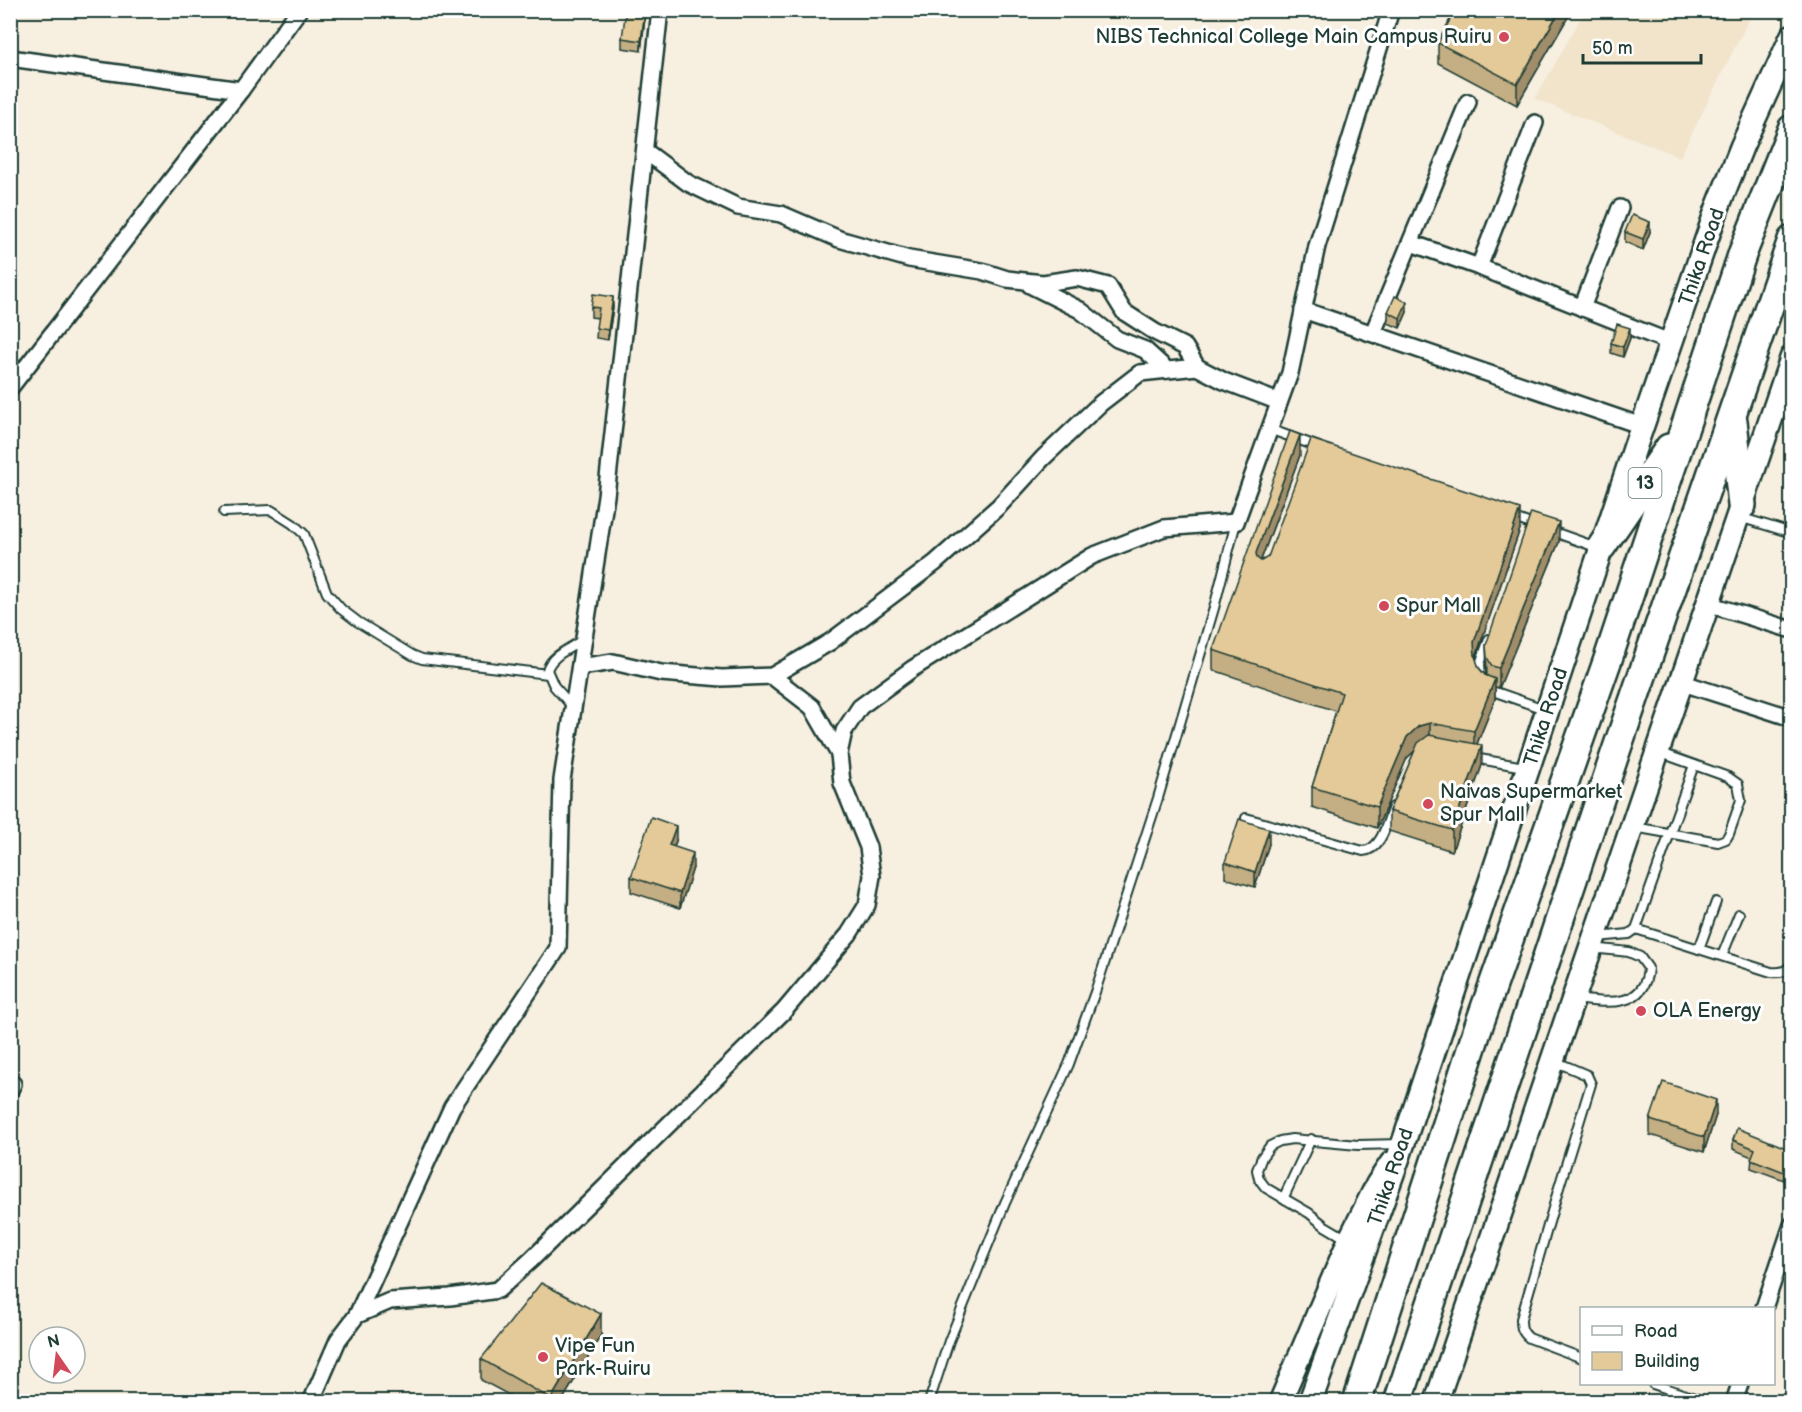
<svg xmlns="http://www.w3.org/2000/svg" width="1802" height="1412" viewBox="0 0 1802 1412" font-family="'Balsamiq Sans',sans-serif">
  <rect width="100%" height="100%" fill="#f7efe0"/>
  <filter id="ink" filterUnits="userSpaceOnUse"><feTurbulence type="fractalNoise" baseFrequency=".0167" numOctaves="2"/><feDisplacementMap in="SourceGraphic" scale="12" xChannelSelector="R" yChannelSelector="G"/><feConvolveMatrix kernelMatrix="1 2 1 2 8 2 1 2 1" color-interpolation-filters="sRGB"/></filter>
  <g filter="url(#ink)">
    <!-- built -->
    <path fill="#f1e4cb" d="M1585,11H1753L1680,157L1535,99Z"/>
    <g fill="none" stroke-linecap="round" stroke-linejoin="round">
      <defs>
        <g id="lane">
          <path d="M1269,429L1319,447"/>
          <path d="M224,512L271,510L293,524L304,534L327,593L341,609L358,622L412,655L422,659L548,674"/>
          <path d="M1511,517L1528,523"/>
          <path d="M1739,517L1792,533"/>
          <path d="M1551,531L1596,547"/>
          <path d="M1481,679L1480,664L1489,639"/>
          <path d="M1487,689L1547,710"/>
          <path d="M572,706L554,686L547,670C552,654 571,649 583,639"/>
          <path d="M1474,758L1524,767"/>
          <path d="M1246,818L1363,851C1382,850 1387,821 1393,807"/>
          <path d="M1634,827L1718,842L1726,839L1729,834L1741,800L1738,784L1728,777L1661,753"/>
          <path d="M1636,929L1771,972C1781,973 1787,972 1792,963"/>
          <path d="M1597,937L1629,934L1636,929L1694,765"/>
          <path d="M1699,949L1716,902"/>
          <path d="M1722,956L1739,914"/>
          <path d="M1576,999C1607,1003 1645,1009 1648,968L1640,957L1629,952L1592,948"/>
          <path d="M1554,1061L1587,1075L1591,1084L1560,1184L1521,1319C1521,1328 1522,1332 1529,1338L1582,1358"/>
          <path d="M1283,1199L1311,1139"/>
          <path d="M1347,1239L1325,1226L1309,1213L1266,1188L1259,1179L1257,1170L1262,1157L1270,1146L1280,1141L1292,1139L1358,1145L1401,1144"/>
          <path d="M1653,1384L1706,1402"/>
          <path d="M929,1402L949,1341L1005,1203L1069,1064L1095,992L1158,798L1214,608L1236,522"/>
        </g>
        <g id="street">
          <path d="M10,58L241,90L10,388"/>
          <path d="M241,90L299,10"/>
          <path d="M645,151L688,183L738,207L781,214L839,239L909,259L982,271L1007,279L1043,283L1077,278L1108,286L1124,312L1155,332L1185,347L1197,367"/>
          <path d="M1411,243L1479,267L1672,343"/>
          <path d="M1479,267L1535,123"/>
          <path d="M1030,285L1080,310L1117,339L1145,350L1167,370"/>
          <path d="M1582,308L1620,208"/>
          <path d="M1303,310L1642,426"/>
          <path d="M1373,333L1468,102"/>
          <path d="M1708,604L1792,630"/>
          <path d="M580,667L613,662L661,673L722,678L772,676L830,642L935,563L999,506L1043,458L1101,403L1140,373L1197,367L1224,381L1279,402"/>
          <path d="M772,676L812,707L839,754"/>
          <path d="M1680,682L1792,718"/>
          <path d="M10,1090L13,1084"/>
          <path d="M1764,1308L1792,1225"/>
          <path d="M357,1315L452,1107L558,948L562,780L606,496L660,10"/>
          <path d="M311,1402L338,1340L357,1315L390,1301L450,1297L498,1290L532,1259L784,1011L849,934L867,905L872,876L868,847L842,783L839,754L844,731L860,707L912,669L1092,556L1164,528L1236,522L1290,373L1317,246L1391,10"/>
          <path d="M1734,1402L1740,1384"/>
        </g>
        <path id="secondary" d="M1280,1402L1349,1240L1377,1184L1391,1163"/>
        <g id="primary">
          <path d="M1310,1402L1400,1153L1636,444L1717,209L1742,146L1792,36"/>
          <path d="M1436,1402L1792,357"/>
        </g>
        <g id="highway">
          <path d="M1733,421L1742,505"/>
          <path d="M1602,546L1669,448"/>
          <path d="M1357,1402L1479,1025L1608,659L1743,252L1792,129"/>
          <path d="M1398,1402L1614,757L1792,240"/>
        </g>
      </defs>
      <!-- lane casing -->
      <use href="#lane" stroke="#1f3d34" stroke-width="12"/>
      <!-- street casing -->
      <use href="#street" stroke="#1f3d34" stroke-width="20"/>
      <!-- secondary casing -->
      <use href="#secondary" stroke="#1f3d34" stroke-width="26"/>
      <!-- primary casing -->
      <use href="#primary" stroke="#1f3d34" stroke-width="27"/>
      <!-- highway casing -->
      <use href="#highway" stroke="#1f3d34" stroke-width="32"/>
      <!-- lane -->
      <use href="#lane" stroke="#fff" stroke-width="8"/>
      <!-- street -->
      <use href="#street" stroke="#fff" stroke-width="15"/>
      <!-- secondary -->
      <use href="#secondary" stroke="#fff" stroke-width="21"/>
      <!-- primary -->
      <use href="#primary" stroke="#fff" stroke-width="22"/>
      <!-- highway -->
      <use href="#highway" stroke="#fff" stroke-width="27"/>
    </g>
    <!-- wall -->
    <g fill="#c4ae84" stroke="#1f3d34" stroke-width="1.5">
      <path d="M646,10L641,51L622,48V38Z"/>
      <path d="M1455,10H1572L1517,105L1438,63V43Z"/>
      <path d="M1625,232H1650L1643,250L1625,242Z"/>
      <path d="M591,307H613L608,340L596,338L598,318L591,317Z"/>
      <path d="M1388,312H1407L1400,328L1388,323Z"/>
      <path d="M1630,338L1623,357L1611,353V343Z"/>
      <path d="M1300,455L1261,560L1520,529L1475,659L1479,668L1487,676L1486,645L1559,542L1499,688L1495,687V699L1477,744L1482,765L1452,851L1389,831V811L1415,750L1407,758L1377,828L1312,807V787L1336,711L1213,670V650Z"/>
      <path d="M1791,508V522L1790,521V511Z"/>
      <path d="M676,841L674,847L693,868L680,908L631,892V877Z"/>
      <path d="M1269,844L1255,887L1225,878V862Z"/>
      <path d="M1716,1115L1704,1152L1650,1135V1120Z"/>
      <path d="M1733,1140L1791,1150L1784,1180L1751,1168L1752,1157L1733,1149Z"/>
      <path d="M601,1335L562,1401H520L481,1380V1359Z"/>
    </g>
    <!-- shaded-wall -->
    <g fill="#a08d6b" stroke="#1f3d34" stroke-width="1.5">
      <path d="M645,10H646L641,51V41Z"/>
      <path d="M1560,10H1572L1517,105V84Z"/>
      <path d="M1650,222V232L1643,250V239Z"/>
      <path d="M613,297V307L608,340V330Z"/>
      <path d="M1407,302V312L1400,328V318Z"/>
      <path d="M1630,328V338L1623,357V347Z"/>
      <path d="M1300,435V455L1256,573V553Z"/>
      <path d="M1520,509V529L1474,662V642Z"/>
      <path d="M1559,522V542L1499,688V668Z"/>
      <path d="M1495,679V699L1474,751V731Z"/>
      <path d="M1430,723V743L1419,747L1407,758L1377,828V807L1407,737L1419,726Z"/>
      <path d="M1482,745V765L1452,851V830Z"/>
      <path d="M676,826V841L669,861V845Z"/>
      <path d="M1269,829V844L1255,887V872Z"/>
      <path d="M693,853V868L680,908V893Z"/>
      <path d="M1716,1100V1115L1704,1152V1137Z"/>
      <path d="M16,1135V1140L10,1153V1148Z"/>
      <path d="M1791,1152V1161L1784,1180V1172Z"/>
      <path d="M601,1314V1335L562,1401H551V1399Z"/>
    </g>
    <!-- building -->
    <g fill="#e4ca99" stroke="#1f3d34" stroke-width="1.5">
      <path d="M626,10H645L641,41L622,38Z"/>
      <path d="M1455,10H1560L1517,84L1438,43Z"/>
      <path d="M1632,215L1650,222L1643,239L1625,232Z"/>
      <path d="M593,294L613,297L608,330L596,328L599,308L591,307Z"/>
      <path d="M1395,296L1407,302L1400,318L1388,312Z"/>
      <path d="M1617,324L1630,328L1623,347L1611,343Z"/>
      <path d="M1290,431L1300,435L1256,553L1257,558L1261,561L1268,557L1311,439L1520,509L1474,642L1475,656L1479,668L1485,675L1495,679L1474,731L1430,723L1419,726L1407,737L1377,807L1312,787L1342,693L1213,650Z"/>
      <path d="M1531,513L1559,522L1499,668L1492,666L1487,657L1486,645Z"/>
      <path d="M1429,735L1482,745L1452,830L1389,811L1418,743Z"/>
      <path d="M651,817L676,826L669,845L693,853L680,893L631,877Z"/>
      <path d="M1239,819L1269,829L1255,872L1225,862Z"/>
      <path d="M1663,1082L1716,1100L1704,1137L1650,1120Z"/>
      <path d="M1737,1128L1791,1150L1784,1172L1751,1159L1755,1149L1733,1140Z"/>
      <path d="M10,1132L16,1135L10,1148Z"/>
      <path d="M541,1283L601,1314L551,1399L481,1359Z"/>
    </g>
  </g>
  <!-- markers -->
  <g fill="#d1495b" stroke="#fff" stroke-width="2">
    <circle cx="1504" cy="37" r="6"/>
    <circle cx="1384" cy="606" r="6"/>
    <circle cx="1428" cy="804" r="6"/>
    <circle cx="1641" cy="1011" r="6"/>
    <circle cx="543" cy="1357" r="6"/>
  </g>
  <g text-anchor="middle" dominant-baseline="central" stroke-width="6" stroke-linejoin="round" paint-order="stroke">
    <!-- shield labels -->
    <rect fill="#fff" stroke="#627771" stroke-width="1.5" x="1628.5" y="468" width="33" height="30" rx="4.5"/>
    <g font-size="18" font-weight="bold" fill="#1f3d34">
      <text x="1645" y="483">13</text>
    </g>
    <!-- poi labels -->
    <g font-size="20" fill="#1f3d34" stroke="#fff" text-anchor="start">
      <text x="1492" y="37" text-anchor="end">NIBS Technical College Main Campus Ruiru</text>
      <text x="1396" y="606">Spur Mall</text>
      <text x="1440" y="792">Naivas Supermarket<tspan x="1440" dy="23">Spur Mall</tspan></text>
      <text x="1653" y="1011">OLA Energy</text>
      <text x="555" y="1346">Vipe Fun<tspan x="555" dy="23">Park-Ruiru</tspan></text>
    </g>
    <!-- street labels -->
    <g font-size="20" fill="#1f3d34" stroke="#fff">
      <text transform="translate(1702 257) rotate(-71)">Thika Road</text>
      <text transform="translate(1546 717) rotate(-72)">Thika Road</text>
      <text transform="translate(1391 1177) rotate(-71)">Thika Road</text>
    </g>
  </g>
  <!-- margin -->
  <rect width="1802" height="1412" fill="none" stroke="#fff" stroke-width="36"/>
  <rect x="18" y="18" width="1766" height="1376" fill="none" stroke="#1f3d34" stroke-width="2" filter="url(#ink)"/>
  <!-- legend -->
  <rect x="1580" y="1307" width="195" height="78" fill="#ffffff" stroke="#a5b1ae" stroke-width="1.5"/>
  <rect x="1592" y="1326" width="30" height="9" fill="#ffffff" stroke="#a5b1ae" stroke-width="1.5"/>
  <text x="1634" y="1337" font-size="18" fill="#1f3d34">Road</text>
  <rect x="1592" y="1352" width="30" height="18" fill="#e4ca99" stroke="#a5b1ae" stroke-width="1.5"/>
  <text x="1634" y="1367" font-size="18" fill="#1f3d34">Building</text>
  <!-- north arrow -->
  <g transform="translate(57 1355) rotate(346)"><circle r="28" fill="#ffffff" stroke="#a5b1ae" stroke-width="1.5"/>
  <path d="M0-4.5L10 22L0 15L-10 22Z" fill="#d1495b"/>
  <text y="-9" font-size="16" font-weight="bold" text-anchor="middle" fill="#1f3d34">N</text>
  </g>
  <!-- scale -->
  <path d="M1583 54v9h118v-9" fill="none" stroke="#1f3d34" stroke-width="3"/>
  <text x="1592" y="54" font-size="18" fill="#1f3d34" stroke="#ffffff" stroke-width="4.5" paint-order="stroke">50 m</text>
</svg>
